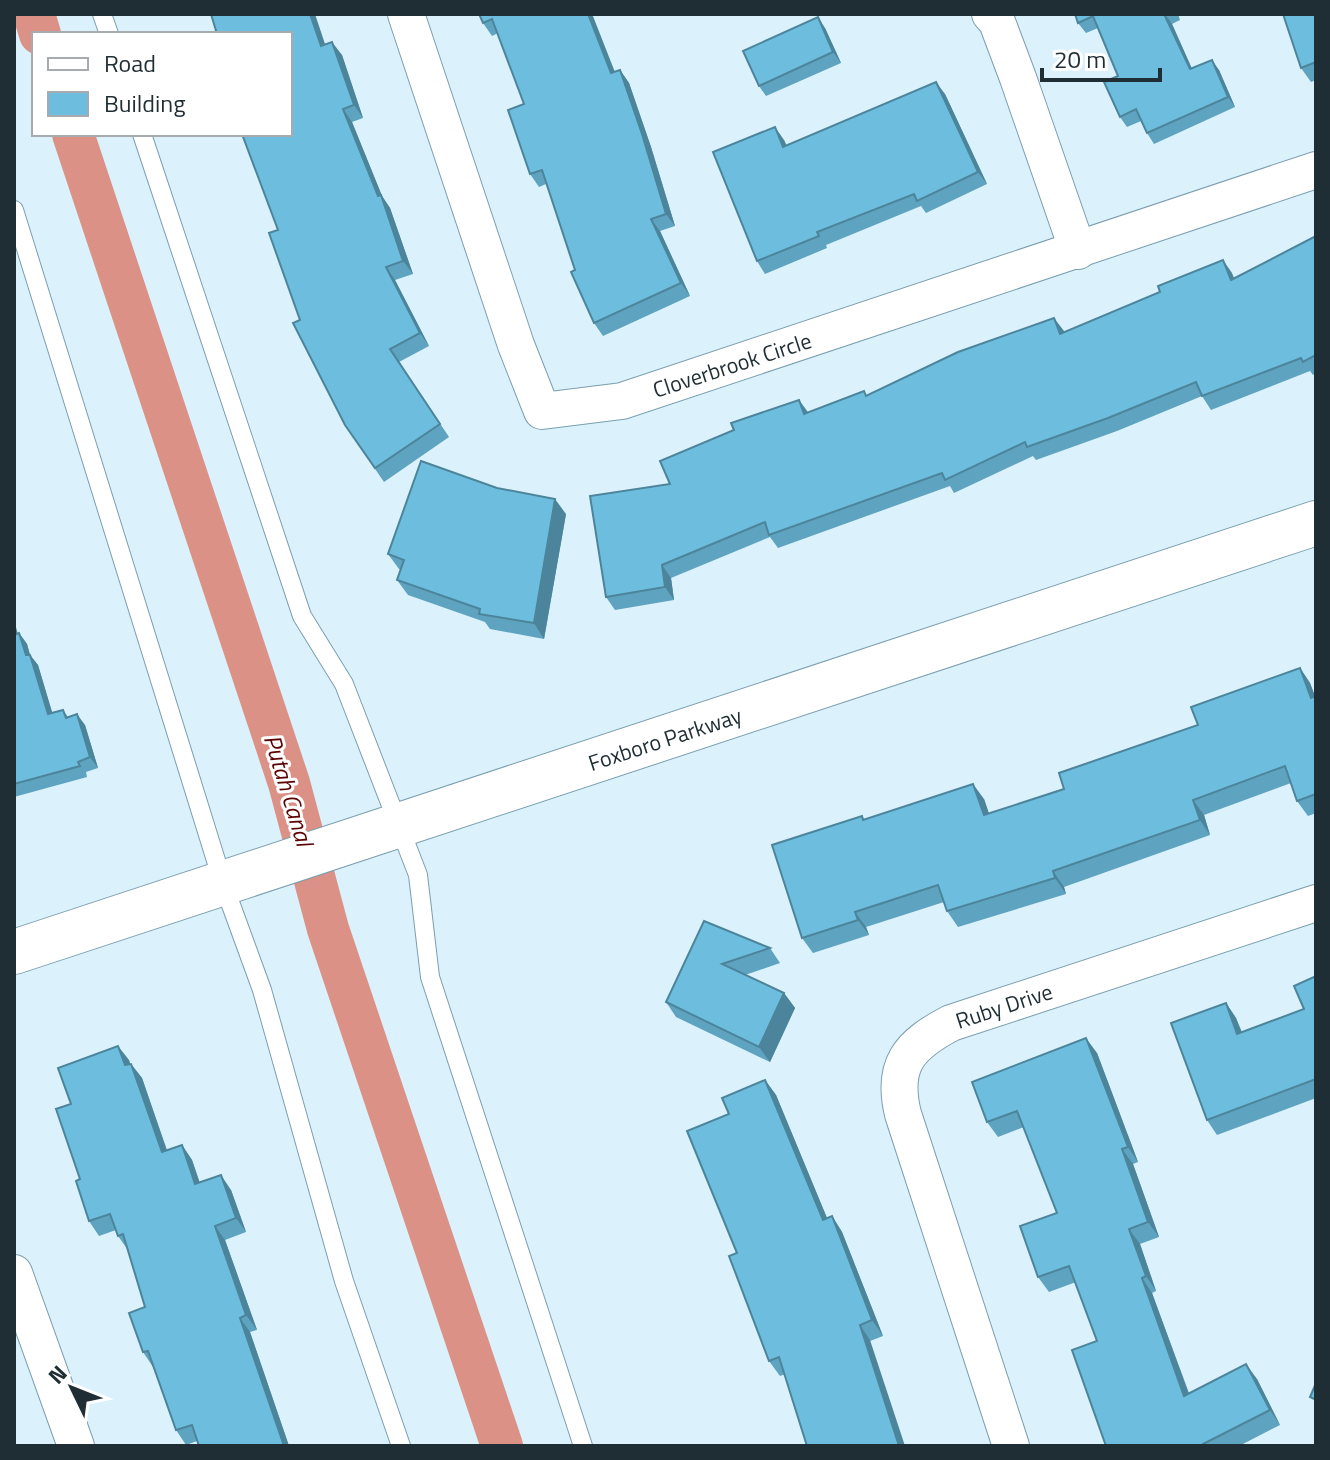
<svg xmlns="http://www.w3.org/2000/svg" width="1330" height="1460" viewBox="0 0 1330 1460" font-family="'Titillium Web',sans-serif">
  <rect width="100%" height="100%" fill="#dbf1fb"/>
  <g fill="none" stroke-linecap="round" stroke-linejoin="round">
    <!-- canal -->
    <g stroke="#db9186" stroke-width="42">
      <path d="M34,14L40,34"/>
      <path d="M73,134L289,783L328,929L502,1446"/>
    </g>
    <defs>
      <g id="lane">
        <path d="M102,14L109,34"/>
        <path d="M142,134L302,616L344,684L418,875L430,977L583,1446"/>
        <path d="M14,210L223,883L262,990L344,1281L401,1446"/>
      </g>
      <g id="street">
        <path d="M406,14L516,345L542,411L622,401L1316,170"/>
        <path d="M990,14L997,22L1018,78L1078,251"/>
        <path d="M14,1273L76,1446"/>
        <path d="M1011,1446L903,1114C891,1065 909,1045 951,1023L1316,903"/>
      </g>
      <path id="secondary" d="M14,952L1316,523"/>
    </defs>
    <!-- lane casing -->
    <use href="#lane" stroke="#7b9faf" stroke-width="20"/>
    <!-- street casing -->
    <use href="#street" stroke="#7b9faf" stroke-width="38"/>
    <!-- secondary casing -->
    <use href="#secondary" stroke="#7b9faf" stroke-width="46"/>
    <!-- lane -->
    <use href="#lane" stroke="#fff" stroke-width="18"/>
    <!-- street -->
    <use href="#street" stroke="#fff" stroke-width="36"/>
    <!-- secondary -->
    <use href="#secondary" stroke="#fff" stroke-width="44"/>
  </g>
  <!-- wall -->
  <g fill="#5ea3bf">
    <path d="M479,14H592L615,72L620,70L629,83L651,147L675,226L660,231L690,296L603,336L594,323L546,184L539,187L530,174L524,104L498,33L492,36L483,23Z"/>
    <path d="M1075,14H1178L1180,20L1172,24L1192,69L1219,70L1235,107L1154,144L1147,133L1141,121L1127,127L1120,117L1118,76L1098,28L1086,33L1078,23Z"/>
    <path d="M1316,14V80L1311,82L1301,68Z"/>
    <path d="M825,28L841,63L766,96L759,86Z"/>
    <path d="M325,44L342,55L363,118L352,122L382,196L390,208L413,274L395,280L429,346L399,362L449,437L384,482L345,425L300,320L278,230L290,134Z"/>
    <path d="M945,94L987,184L926,213L921,206L826,245L827,248L765,274L757,261L784,140L787,146Z"/>
    <path d="M1316,236V373L1313,375L1310,371L1211,410L1202,396L1117,431L1036,460L1033,456L954,493L950,486L778,548L770,537L671,578L674,600L615,610L606,597L670,484L734,430L799,400L808,412L867,395L1064,332L1160,292L1223,260L1234,279Z"/>
    <path d="M566,514L544,639L490,629L485,622L408,595L397,580L401,570L399,569L388,554Z"/>
    <path d="M14,620L17,634L19,633L27,644L30,655L38,665L52,713L63,710L68,717L85,725L98,768L86,772L87,777L14,797Z"/>
    <path d="M1300,668L1310,683L1315,696H1316V813L1308,816L1297,801L1291,783L1204,815L1210,835L1064,887L1066,894L958,927L947,911L944,902L866,927L869,935L813,953L802,938L862,816L865,820L984,799L989,814L1064,789L1198,725Z"/>
    <path d="M704,921L770,948L780,963L745,975L784,993L795,1008L770,1062L676,1017L666,1002Z"/>
    <path d="M1316,976V1098L1217,1135L1207,1120L1226,1003L1236,1018L1242,1032L1304,1009Z"/>
    <path d="M1097,1053L1138,1162L1133,1164L1159,1237L1140,1244L1156,1291L1152,1293L1189,1393L1257,1379L1280,1425L1239,1446H1106L1097,1341L1076,1282L1049,1292L1038,1277L1057,1213L1024,1127L998,1137L987,1122Z"/>
    <path d="M129,1060L130,1064H131L142,1078L167,1150L182,1145L192,1160L200,1183L231,1190L246,1232L225,1240L257,1330L250,1332L289,1446H199L197,1441L186,1445L176,1430L153,1367L143,1352L145,1307L128,1250L118,1236L116,1230L99,1236L89,1221L80,1179Z"/>
    <path d="M765,1080L776,1095L827,1218L832,1216L842,1232L883,1336L780,1376L769,1361L729,1114Z"/>
  </g>
  <!-- shaded-wall -->
  <g fill="#4c859b">
    <path d="M310,14H315L330,59L321,46Z"/>
    <path d="M588,14H592L620,86L611,73Z"/>
    <path d="M1165,14L1172,24L1197,80L1190,69Z"/>
    <path d="M818,17L825,28L841,63L833,52Z"/>
    <path d="M332,42L342,55L363,118L354,105Z"/>
    <path d="M1212,60L1219,70L1235,107L1228,97Z"/>
    <path d="M620,70L629,83L651,147L675,226L666,214Z"/>
    <path d="M936,82L945,94L987,184L978,172Z"/>
    <path d="M343,109L352,122L382,196L390,208L413,274L403,261Z"/>
    <path d="M775,127L784,140L792,160L783,147Z"/>
    <path d="M651,219L660,231L690,296L681,283Z"/>
    <path d="M1223,260L1232,273L1240,293L1231,280Z"/>
    <path d="M386,267L395,280L429,346L420,333Z"/>
    <path d="M1054,318L1064,331L1069,347L1060,334Z"/>
    <path d="M799,400L808,413L804,414Z"/>
    <path d="M555,499L566,514L544,639L534,623Z"/>
    <path d="M662,565L671,578L674,600L665,587Z"/>
    <path d="M14,620L21,645L14,636Z"/>
    <path d="M19,633L27,644L33,666L26,655Z"/>
    <path d="M30,655L38,665L56,725L48,714Z"/>
    <path d="M1300,668L1310,683L1316,699L1311,698Z"/>
    <path d="M77,714L85,725L98,768L90,757Z"/>
    <path d="M973,784L984,799L995,831L984,815Z"/>
    <path d="M1193,800L1204,815L1210,835L1200,820Z"/>
    <path d="M1053,871L1064,887L1066,894L1055,878Z"/>
    <path d="M855,912L866,927L869,935L858,920Z"/>
    <path d="M784,993L795,1008L770,1062L759,1047Z"/>
    <path d="M1226,1003L1236,1018L1248,1049L1237,1034Z"/>
    <path d="M1086,1038L1097,1053L1138,1162L1128,1147Z"/>
    <path d="M118,1046L129,1060L135,1080L125,1065Z"/>
    <path d="M131,1064L142,1078L172,1166L162,1152Z"/>
    <path d="M765,1080L776,1095L834,1235L823,1220Z"/>
    <path d="M182,1145L192,1160L205,1199L195,1184Z"/>
    <path d="M1122,1149L1133,1164L1159,1237L1148,1222Z"/>
    <path d="M221,1175L231,1190L246,1232L236,1218Z"/>
    <path d="M832,1216L842,1232L883,1336L872,1320Z"/>
    <path d="M215,1226L225,1240L257,1330L246,1315Z"/>
    <path d="M1129,1229L1140,1244L1156,1291L1146,1276Z"/>
    <path d="M1142,1278L1152,1293L1195,1411L1184,1396Z"/>
    <path d="M240,1318L250,1332L289,1446H284Z"/>
    <path d="M860,1325L870,1340L905,1446H899Z"/>
    <path d="M1246,1364L1257,1379L1280,1425L1270,1410Z"/>
  </g>
  <!-- building -->
  <g fill="#6dbede" stroke="#4c859b" stroke-width="2">
    <path d="M211,14H310L321,46L332,42L354,105L343,109L378,196L381,195L403,261L386,267L420,333L390,349L440,424L375,468L345,425L293,323L300,320L269,233L278,230L242,134H290V34H217Z"/>
    <path d="M479,14H588L611,73L620,70L642,134L666,214L651,219L681,283L594,323L571,272L575,270L542,170L530,174L508,110L524,104L492,19L483,23Z"/>
    <path d="M1075,14H1164L1190,69L1212,60L1228,97L1147,133L1136,109L1120,117L1104,82L1118,76L1093,16L1078,23Z"/>
    <path d="M1283,14H1316V62L1301,68Z"/>
    <path d="M818,17L833,52L759,86L743,51Z"/>
    <path d="M936,82L978,172L917,201L914,194L817,232L819,236L757,261L713,152L775,127L783,147Z"/>
    <path d="M1316,236V355L1303,362L1301,358L1202,396L1196,382L1108,418L1027,447L1025,442L945,480L942,473L769,535L765,522L662,565L665,587L606,597L590,496L670,484L660,461L734,430L731,423L799,400L804,414L864,391L866,396L958,352L1054,318L1060,334L1160,292L1158,286L1223,260L1231,280Z"/>
    <path d="M421,461L497,488L555,499L534,623L479,614L480,609L397,580L404,560L388,554Z"/>
    <path d="M19,633L26,655H30L48,714L63,710L66,718L77,714L90,757L78,762L80,766L14,784V635Z"/>
    <path d="M1300,668L1311,698L1316,696V794L1297,801L1285,766L1193,800L1200,820L1053,871L1055,878L947,911L938,885L855,912L858,920L802,938L772,845L862,816L863,820L973,784L984,815L1064,789L1059,773L1198,725L1191,707Z"/>
    <path d="M704,921L770,948L722,964L784,993L759,1047L666,1002Z"/>
    <path d="M1316,976V1079L1207,1120L1171,1023L1226,1003L1237,1034L1304,1009L1294,986Z"/>
    <path d="M1086,1038L1128,1147L1122,1149L1148,1222L1129,1229L1146,1276L1142,1278L1184,1396L1246,1364L1270,1410L1203,1444L1204,1446H1106L1072,1350L1097,1341L1069,1266L1038,1277L1020,1226L1057,1213L1017,1111L987,1122L972,1082Z"/>
    <path d="M118,1046L125,1065L131,1064L162,1152L182,1145L195,1184L221,1175L236,1218L215,1226L246,1315L240,1318L284,1446H199L192,1425L176,1430L148,1351L143,1352L129,1313L145,1307L123,1234L118,1236L110,1214L89,1221L76,1181L80,1179L56,1109L71,1104L58,1068Z"/>
    <path d="M765,1080L823,1220L832,1216L872,1320L860,1325L899,1446H807L779,1357L769,1361L729,1256L737,1253L687,1131L729,1114L722,1098Z"/>
    <path d="M1316,1383V1400L1310,1397Z"/>
  </g>
  <g text-anchor="middle" dominant-baseline="central" stroke-width="6" stroke-linejoin="round" paint-order="stroke">
    <!-- street labels -->
    <g font-size="22" fill="#1f2e34" stroke="#fff">
      <text transform="translate(732 365) rotate(-18)">Cloverbrook Circle</text>
      <text transform="translate(665 739) rotate(-18)">Foxboro Parkway</text>
      <text transform="translate(1004 1006) rotate(-18)">Ruby Drive</text>
    </g>
    <!-- water labels -->
    <g font-size="24" font-style="italic" fill="#5d0202" stroke="#fff">
      <text transform="translate(289 790) rotate(73)">Putah Canal</text>
    </g>
  </g>
  <!-- border -->
  <rect width="1330" height="1460" fill="none" stroke="#1f2e34" stroke-width="32"/>
  <!-- legend -->
  <rect x="32" y="32" width="260" height="104" fill="#ffffff" stroke="#a5abae" stroke-width="2"/>
  <rect x="48" y="58" width="40" height="12" fill="#ffffff" stroke="#a5abae" stroke-width="2"/>
  <text x="104" y="72" font-size="24" fill="#1f2e34">Road</text>
  <rect x="48" y="92" width="40" height="24" fill="#6dbede" stroke="#a5abae" stroke-width="2"/>
  <text x="104" y="112" font-size="24" fill="#1f2e34">Building</text>
  <!-- north arrow -->
  <g transform="translate(72 1388) rotate(313)" stroke="#ffffff" stroke-width="6" paint-order="stroke">
  <path d="M0-6L14 30L0 20L-14 30Z" fill="#1f2e34"/>
  <text y="-12" font-size="22" font-weight="bold" text-anchor="middle" fill="#1f2e34">N</text>
  </g>
  <!-- scale -->
  <path d="M1042 68v12h118v-12" fill="none" stroke="#1f2e34" stroke-width="4"/>
  <text x="1054" y="68" font-size="24" fill="#1f2e34" stroke="#ffffff" stroke-width="6" paint-order="stroke">20 m</text>
</svg>
